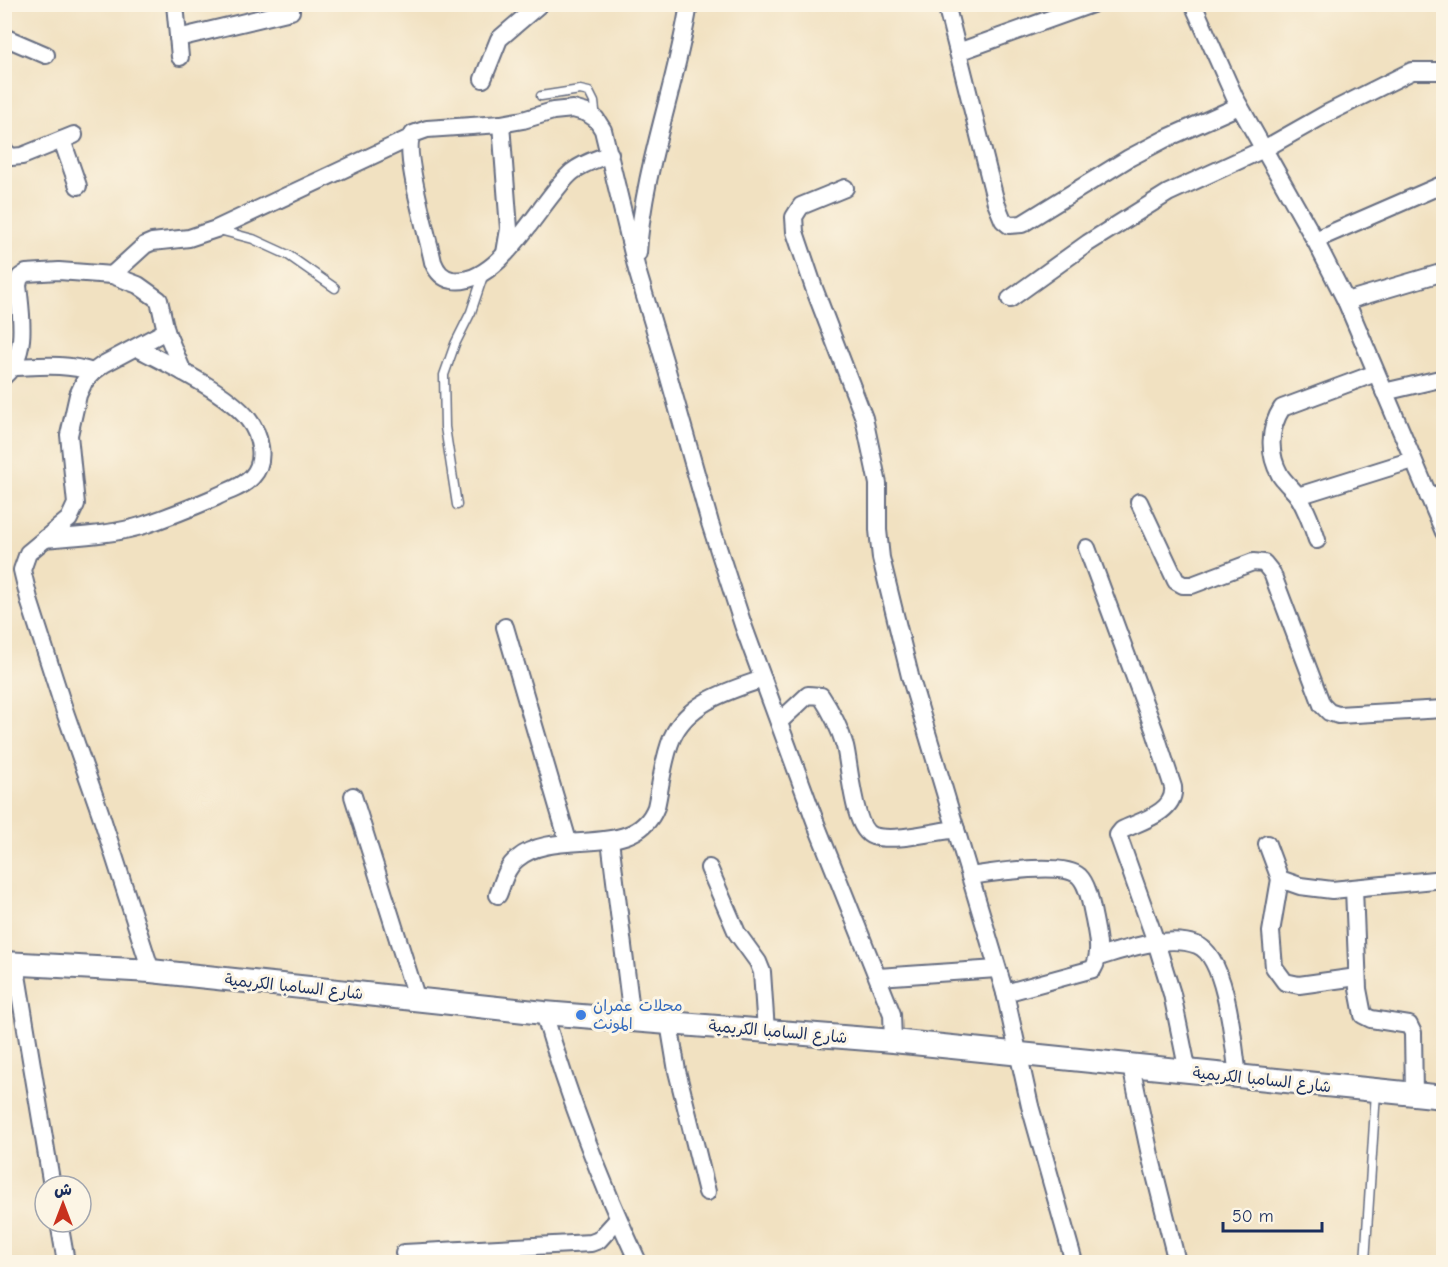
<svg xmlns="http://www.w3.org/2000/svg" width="1448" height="1267" viewBox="0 0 1448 1267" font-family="'Comic Neue','Playpen Sans Arabic',sans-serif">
  <rect width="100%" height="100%" fill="#fcf5e5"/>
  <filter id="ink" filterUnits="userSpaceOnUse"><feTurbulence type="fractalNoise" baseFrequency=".0167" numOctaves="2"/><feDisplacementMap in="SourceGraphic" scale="12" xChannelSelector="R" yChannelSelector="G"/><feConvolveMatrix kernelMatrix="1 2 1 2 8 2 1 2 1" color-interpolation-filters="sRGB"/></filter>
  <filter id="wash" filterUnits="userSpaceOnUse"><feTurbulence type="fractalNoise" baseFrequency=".008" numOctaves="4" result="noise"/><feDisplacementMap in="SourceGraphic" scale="24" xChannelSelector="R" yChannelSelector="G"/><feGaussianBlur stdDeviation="1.35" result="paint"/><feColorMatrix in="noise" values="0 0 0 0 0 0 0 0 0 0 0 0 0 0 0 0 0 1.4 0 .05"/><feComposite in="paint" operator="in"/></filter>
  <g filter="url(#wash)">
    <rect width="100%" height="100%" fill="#f1e1c1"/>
  </g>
  <g filter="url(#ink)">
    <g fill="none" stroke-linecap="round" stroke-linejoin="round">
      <defs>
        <g id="service">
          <path d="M541,96L580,90L589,92L594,102L596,119"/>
          <path d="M219,230L253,239L288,255L335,288"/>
          <path d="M457,505L445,427L444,375L455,344L471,312L484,273"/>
          <path d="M1365,1262L1376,1092"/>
        </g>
        <g id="minor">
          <path d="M175,4L180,57"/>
          <path d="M946,4L996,203L1003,220L1009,225L1022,224L1129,158L1165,139L1239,106"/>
          <path d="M1193,4L1235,98L1315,240L1346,301L1444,532"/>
          <path d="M4,37L46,55"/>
          <path d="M178,38L291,11"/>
          <path d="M958,52L1092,4"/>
          <path d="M483,79L499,39L540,4"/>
          <path d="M501,124L509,229L505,253"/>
          <path d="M62,140L78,186"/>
          <path d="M4,150L11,157L22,156L74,135"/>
          <path d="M610,154C597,159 583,163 572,172C542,197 500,288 452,280C442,278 437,272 433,262C429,240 401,149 413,134L427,129L501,124L523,120L553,111L573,109L587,113L596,119L603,130L637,270L666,367L710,523L743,625L818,829L892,1014L893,1041"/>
          <path d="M845,188L801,206L794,217L795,232L814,288L864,418L878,484V530L881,558L910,676L1005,993L1030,1106L1074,1262"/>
          <path d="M1315,240L1444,184"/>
          <path d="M638,253C643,168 676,88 689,4"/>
          <path d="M112,275L145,245L152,242L189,238L216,229L410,138"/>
          <path d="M1010,299L1088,243L1168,193L1264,149L1326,114L1412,71H1444"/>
          <path d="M1346,301L1444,272"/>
          <path d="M14,367C41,366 66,363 93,372"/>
          <path d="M4,376C29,354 21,315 18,285L20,277L26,273L59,271L112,275L138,285L159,300L166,331L183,372"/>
          <path d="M1384,392L1444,378"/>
          <path d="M1298,496L1413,460"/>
          <path d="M1428,496L1444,494"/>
          <path d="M1139,502L1176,581L1183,585H1192L1253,562L1264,563L1272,573L1322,705L1329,712L1338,715L1444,709"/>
          <path d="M45,539C77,536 112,535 144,525C168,517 193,507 216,497C227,491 243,487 252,477C267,461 260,434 248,419C227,392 168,364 137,348"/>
          <path d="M1317,540C1312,525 1307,510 1298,496C1293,489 1285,483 1280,475C1268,454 1269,428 1282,408L1376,373"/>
          <path d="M1087,548L1155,732L1173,787C1176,812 1141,821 1122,830L1118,835L1156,942L1172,994L1188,1072"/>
          <path d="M505,627L568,841"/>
          <path d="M779,722L808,695L821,696C831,711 840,729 845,746C850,766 853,830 873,836C895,842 933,832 956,829"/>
          <path d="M353,796L417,1000"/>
          <path d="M610,840L632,1019"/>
          <path d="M1267,844L1280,879L1300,886L1332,890L1444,879"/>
          <path d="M709,868L737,933L758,962L762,972L766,1031"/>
          <path d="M970,876C992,873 1063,861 1079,876C1089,886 1091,906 1094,919C1097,935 1102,954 1093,969L1005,993"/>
          <path d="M1280,879L1271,932L1274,967L1285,982L1299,985L1357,977"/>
          <path d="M1354,888L1358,989L1363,1015L1371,1019L1409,1025L1413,1033L1414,1094"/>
          <path d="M498,895C503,883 506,867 517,859C555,826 635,862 656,807C661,785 663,759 672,738C688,702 728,691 763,679"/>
          <path d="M1098,957C1127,949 1168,934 1197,945C1227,956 1234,1048 1238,1077"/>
          <path d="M15,963L52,1186"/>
          <path d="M151,971L100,812L65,712L30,603L22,570L28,553L69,519L76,504L69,435L78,395L84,382L93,372L104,364L166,331"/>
          <path d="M878,977L997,969"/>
          <path d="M544,1013C569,1098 601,1182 638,1262"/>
          <path d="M669,1023L677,1071L707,1192"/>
          <path d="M1131,1066L1150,1155L1177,1262"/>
          <path d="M59,1222L66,1262"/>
          <path d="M404,1253L591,1243L599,1240L618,1219"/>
        </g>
        <path id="secondary" d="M4,963L151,971L544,1013L893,1041L1444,1097"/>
      </defs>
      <!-- service casing -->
      <use href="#service" stroke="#666d81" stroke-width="11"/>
      <!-- minor casing -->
      <use href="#minor" stroke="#666d81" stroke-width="20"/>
      <!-- secondary casing -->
      <use href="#secondary" stroke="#666d81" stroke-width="26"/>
      <!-- service -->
      <use href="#service" stroke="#fff" stroke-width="8"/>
      <!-- minor -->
      <use href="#minor" stroke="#fff" stroke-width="16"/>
      <!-- secondary -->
      <use href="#secondary" stroke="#fff" stroke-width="22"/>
    </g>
  </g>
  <!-- markers -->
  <circle fill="#3f7fe0" stroke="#fcf5e5" stroke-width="2" cx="581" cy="1015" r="6"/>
  <g text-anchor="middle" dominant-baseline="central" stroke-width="6" stroke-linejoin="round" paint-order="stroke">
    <!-- street labels -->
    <g font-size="16" fill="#1b2f5e" stroke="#fcf5e5">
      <text transform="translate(294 987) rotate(6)">شارع السامبا الكريمية</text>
      <text transform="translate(778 1032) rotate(5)">شارع السامبا الكريمية</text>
      <text transform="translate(1262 1080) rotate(6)">شارع السامبا الكريمية</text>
    </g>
    <!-- shop labels -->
    <g font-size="16" fill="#366cbe" stroke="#fcf5e5" text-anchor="start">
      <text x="593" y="1006">محلات عمران<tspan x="593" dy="18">المونث</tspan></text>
    </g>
  </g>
  <!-- margin -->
  <rect width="1448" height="1267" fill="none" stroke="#fcf5e5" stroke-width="24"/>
  <!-- north arrow -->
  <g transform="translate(63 1204)"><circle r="28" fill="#fcf5e5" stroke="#a2a6af" stroke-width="1.5"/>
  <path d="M0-4.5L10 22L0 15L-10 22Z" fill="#c8321e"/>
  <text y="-9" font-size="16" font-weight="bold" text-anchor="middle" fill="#1b2f5e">ش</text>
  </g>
  <!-- scale -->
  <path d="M1223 1222v9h99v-9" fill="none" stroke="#1b2f5e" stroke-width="3"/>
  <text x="1232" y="1222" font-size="18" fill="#1b2f5e" stroke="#fcf5e5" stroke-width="4.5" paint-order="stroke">50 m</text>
</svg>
